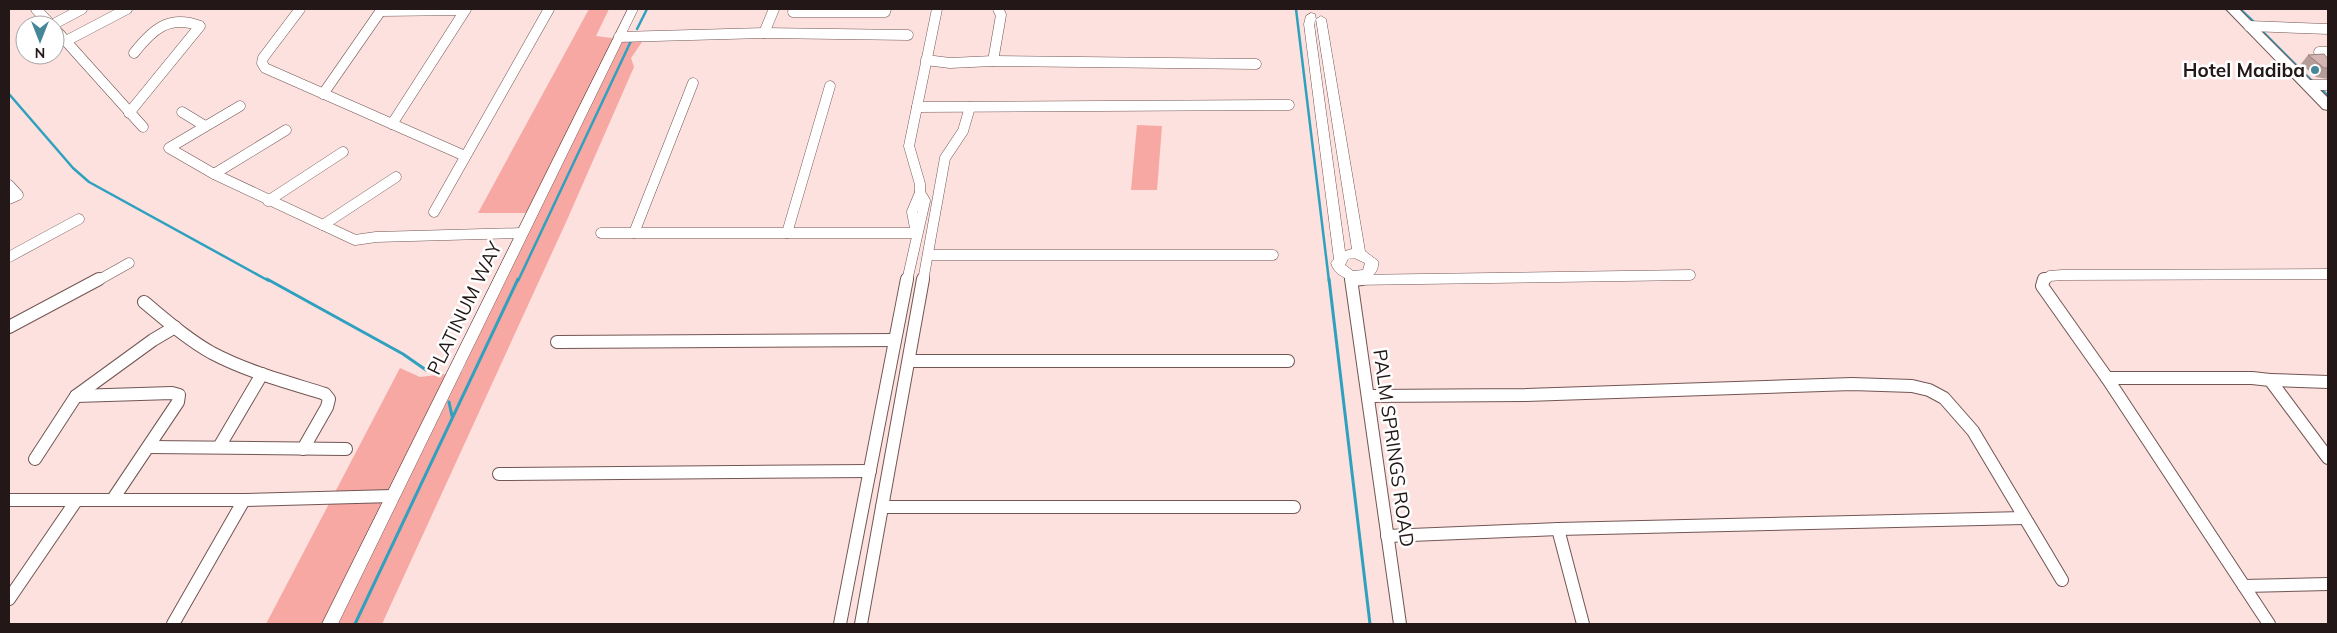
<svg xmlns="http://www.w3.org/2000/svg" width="2337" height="633" viewBox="0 0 2337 633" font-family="Mulish,sans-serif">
  <rect width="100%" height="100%" fill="#fce1df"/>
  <!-- green -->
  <g fill="#f7a8a3">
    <path d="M589,9H609L596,36L642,42L631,58L634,67L567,220L382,624H266L400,368L420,377L462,372L494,294L537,213H478Z"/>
    <path d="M1137,125L1162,126L1157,190H1131Z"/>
  </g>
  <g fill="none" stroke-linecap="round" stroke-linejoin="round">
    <!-- stream-far1 -->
    <g stroke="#2fa1bf" stroke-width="2.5">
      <path d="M1296,9L1329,281"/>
      <path d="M2240,9L2256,24"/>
      <path d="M637,29L647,9"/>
      <path d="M2260,29L2313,82"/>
      <path d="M2321,89L2328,96"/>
      <path d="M9,94L73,168L89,182L269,281"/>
      <path d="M518,281L631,41"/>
    </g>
    <!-- stream -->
    <g stroke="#2fa1bf" stroke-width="3">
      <path d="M267,279L403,354L426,370"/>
      <path d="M1329,279L1370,624"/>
      <path d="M449,402L452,416"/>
      <path d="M355,624L518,279"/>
    </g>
    <defs>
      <g id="minor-far1">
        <path d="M36,9L51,25"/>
        <path d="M300,9L263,58L262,63L265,68L465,156"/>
        <path d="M794,9L793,12H885L886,9"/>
        <path d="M381,11L465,10"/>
        <path d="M52,25L82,9"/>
        <path d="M2249,26L2328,29"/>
        <path d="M55,29L143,127"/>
        <path d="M764,33L774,9"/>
        <path d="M619,37L764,33L908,35"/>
        <path d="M66,41L127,9"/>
        <path d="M2319,52H2328"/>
        <path d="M926,60L950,63L993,61L1256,64"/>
        <path d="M993,61L1001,15L998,9"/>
        <path d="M2308,85H2328"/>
        <path d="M323,94L382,9"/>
        <path d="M240,106L169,148L214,174L355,240L376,237L522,233"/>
        <path d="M917,107L1289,105"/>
        <path d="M182,112L205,126"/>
        <path d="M129,113L200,26C169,14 152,30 134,53"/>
        <path d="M392,124L466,9"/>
        <path d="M214,174L286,130"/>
        <path d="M9,185L18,195L9,199"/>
        <path d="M268,201L343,152"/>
        <path d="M434,212L549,9"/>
        <path d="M323,225L396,177"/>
        <path d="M601,233H916"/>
        <path d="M634,233L693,83"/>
        <path d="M787,233L830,86"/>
        <path d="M916,233L912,212L920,193"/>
        <path d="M928,255H1273"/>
        <path d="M9,257L79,219"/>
        <path d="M1351,276L1352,281"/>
        <path d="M1352,280L1690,275"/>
        <path d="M97,281L129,263"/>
        <path d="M907,281L925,201L920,193V184L909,146L937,9"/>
        <path d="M923,281L945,158L963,131L970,107"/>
        <path d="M2043,281L2050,276L2062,275L2328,274"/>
      </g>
      <g id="minor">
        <path d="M1351,279L1400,624"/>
        <path d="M2044,279L2042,286L2107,378L2269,624"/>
        <path d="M1352,280L1362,279"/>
        <path d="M144,302C166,320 187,339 212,353C248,372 287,382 325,394L329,399L327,407L303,449"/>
        <path d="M9,327L99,279"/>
        <path d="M557,342L895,340"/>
        <path d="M909,361H1288"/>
        <path d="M2107,378H2252L2270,380L2328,458"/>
        <path d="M2270,380L2328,382"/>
        <path d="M76,396L172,393L179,395L178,402L113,499"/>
        <path d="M1368,396L1526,395L1852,384L1912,386L1929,390L1944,398L1973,431L2062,580"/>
        <path d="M149,447L346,449"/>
        <path d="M219,447L262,374"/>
        <path d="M35,459L76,396L153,340L175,327"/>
        <path d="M499,474L870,471"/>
        <path d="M9,500H244L393,496"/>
        <path d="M882,507H1294"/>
        <path d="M1558,529L1583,624"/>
        <path d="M1387,536L1558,529L2024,518"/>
        <path d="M2244,586L2328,584"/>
        <path d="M9,599L76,501"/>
        <path d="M173,624L244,500"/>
        <path d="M840,624L907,279"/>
        <path d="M861,624L923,279"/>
      </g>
      <g id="tertiary">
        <path d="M628,9H638L338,624H322Z"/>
        <path d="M1311,13L1315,14L1316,19L1321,16L1326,19L1365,251L1378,261C1381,287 1337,286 1331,263L1334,259L1304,24L1306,16ZM1316,19L1352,249L1345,251L1314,24ZM1354,258L1365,263L1363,270L1353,271L1345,265L1348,259Z"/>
      </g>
      <path id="secondary" d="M2226,9H2239L2328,98V110L2323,109Z"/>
    </defs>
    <!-- minor-far1 casing -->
    <use href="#minor-far1" stroke="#725654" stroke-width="11"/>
    <!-- minor casing -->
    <use href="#minor" stroke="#725654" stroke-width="14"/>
    <!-- tertiary casing -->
    <use href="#tertiary" stroke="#725654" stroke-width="1"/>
    <!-- secondary casing -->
    <use href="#secondary" stroke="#725654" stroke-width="2"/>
    <!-- minor-far1 -->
    <use href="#minor-far1" stroke="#fff" stroke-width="10"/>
    <!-- minor -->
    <use href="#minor" stroke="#fff" stroke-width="12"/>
    <!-- tertiary -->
    <use href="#tertiary" fill="#fff" fill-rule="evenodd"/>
    <!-- secondary -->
    <use href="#secondary" fill="#fff" fill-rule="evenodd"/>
  </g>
  <!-- wall -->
  <path fill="#b69c99" d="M2308,55L2328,59V79L2316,77L2301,64Z"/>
  <!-- building -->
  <path fill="#d4b5b2" stroke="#947f7d" d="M2324,54L2328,59V68H2324L2308,55Z"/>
  <!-- markers -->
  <circle fill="#458698" stroke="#fff" stroke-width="2" cx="2315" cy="70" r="5"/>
  <g text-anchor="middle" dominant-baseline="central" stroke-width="5" stroke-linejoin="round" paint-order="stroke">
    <!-- poi labels -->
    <g font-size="19" font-weight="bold" fill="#231817" stroke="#fff" text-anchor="end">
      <text x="2305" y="70">Hotel Madiba</text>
    </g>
    <!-- street labels -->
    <g font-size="19" fill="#231817" stroke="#fff">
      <text transform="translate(464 308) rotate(-64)">PLATINUM WAY</text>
      <text transform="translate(1394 448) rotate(82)">PALM SPRINGS ROAD</text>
    </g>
  </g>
  <!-- border -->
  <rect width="2337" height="633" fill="none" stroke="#231817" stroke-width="20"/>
  <!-- north arrow -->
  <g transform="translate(40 40) rotate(180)"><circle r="24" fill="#ffffff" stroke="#a7a3a2"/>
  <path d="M0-4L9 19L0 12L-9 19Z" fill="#458698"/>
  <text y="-8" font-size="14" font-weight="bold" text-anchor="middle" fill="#231817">N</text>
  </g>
</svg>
